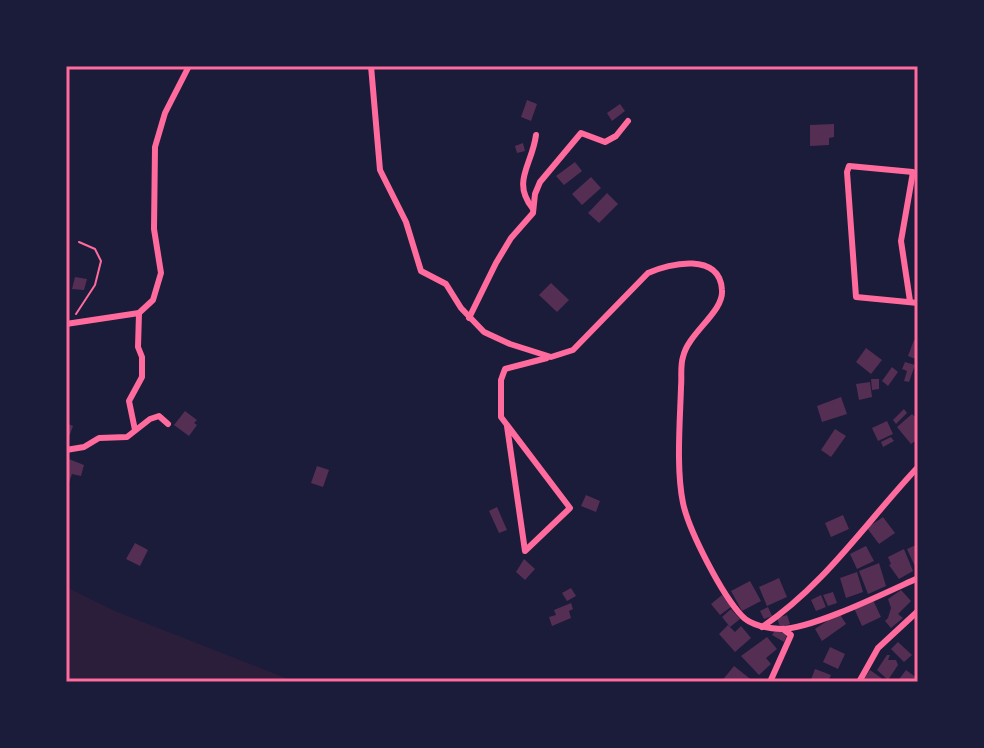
<svg xmlns="http://www.w3.org/2000/svg" width="984" height="748" viewBox="0 0 984 748" font-family="Georgia,serif">
  <rect width="100%" height="100%" fill="#1b1b3a"/>
  <!-- green -->
  <path fill="#2a1e3b" d="M66,587L115,611L296,682H66Z"/>
  <!-- building -->
  <g fill="#542f53">
    <path d="M527,100L537,104L531,121L521,117Z"/>
    <path d="M620,104L625,111L612,121L607,113Z"/>
    <path d="M834,124V137L829,138V145L810,146V125Z"/>
    <path d="M523,143L525,151L517,153L515,146Z"/>
    <path d="M575,162L582,171L564,185L556,176Z"/>
    <path d="M591,177L601,188L582,205L572,194Z"/>
    <path d="M607,193L618,204L599,223L588,213Z"/>
    <path d="M75,277L87,279L84,290L72,289Z"/>
    <path d="M551,283L569,300L557,312L539,295Z"/>
    <path d="M914,340L918,342V360L908,356Z"/>
    <path d="M866,348L882,360L871,374L856,362Z"/>
    <path d="M905,362L915,365L909,382L904,381L907,371L902,369Z"/>
    <path d="M892,367L898,372L888,386L882,381Z"/>
    <path d="M871,379H879V389L872,390Z"/>
    <path d="M870,382L872,397L859,400L856,384Z"/>
    <path d="M841,397L847,414L822,422L817,406Z"/>
    <path d="M904,409L907,413L896,424L893,420Z"/>
    <path d="M185,411L197,420L194,423L197,425L189,436L174,425Z"/>
    <path d="M912,414L918,420V439L911,444L897,427Z"/>
    <path d="M887,421L893,434L878,441L872,428Z"/>
    <path d="M66,423L73,426L66,445Z"/>
    <path d="M835,429L846,436L831,457L821,450Z"/>
    <path d="M891,437L894,441L883,447L881,442Z"/>
    <path d="M66,458L84,465L81,476L72,474L66,491Z"/>
    <path d="M317,466L329,470L323,487L311,483Z"/>
    <path d="M586,495L600,501L596,512L581,506Z"/>
    <path d="M497,507L507,530L499,533L489,511Z"/>
    <path d="M843,515L849,529L831,537L825,523Z"/>
    <path d="M883,517L895,533L879,544L867,528Z"/>
    <path d="M135,543L148,550L140,566L126,559Z"/>
    <path d="M918,544V573L907,549Z"/>
    <path d="M866,546L874,561L857,569L850,554Z"/>
    <path d="M904,549L913,571L899,579L889,565L891,564L888,557Z"/>
    <path d="M524,559L535,569L525,580L516,572Z"/>
    <path d="M879,563L886,586L868,594L859,571Z"/>
    <path d="M857,572L863,592L846,598L840,578Z"/>
    <path d="M779,578L787,597L767,606L759,587Z"/>
    <path d="M750,581L761,601L742,611L731,591Z"/>
    <path d="M571,588L576,596L567,601L562,593Z"/>
    <path d="M901,590L911,601L898,614L903,618L891,628L885,621L888,618L891,608L888,599Z"/>
    <path d="M833,592L837,603L828,606L823,595Z"/>
    <path d="M722,595L731,607L720,615L711,604Z"/>
    <path d="M821,595L826,607L816,611L811,600Z"/>
    <path d="M873,600L881,617L862,626L854,608Z"/>
    <path d="M571,603L573,609L569,611L571,618L552,626L549,617L556,615L554,610Z"/>
    <path d="M768,607L772,616L764,619L760,611Z"/>
    <path d="M731,609L740,619L730,627L722,617Z"/>
    <path d="M839,613L846,624L822,641L815,629Z"/>
    <path d="M787,615L790,624L780,627L777,618Z"/>
    <path d="M728,625L735,632L741,626L751,638L735,652L719,634Z"/>
    <path d="M776,629L787,635L784,642L772,635Z"/>
    <path d="M767,637L777,649L766,658L771,664L759,675L741,656Z"/>
    <path d="M898,642L912,655L904,662L891,649Z"/>
    <path d="M830,647L845,654L838,669L823,662Z"/>
    <path d="M887,655H890L888,660H896L898,665L888,680L877,670Z"/>
    <path d="M734,666L754,682H721Z"/>
    <path d="M815,669L831,675L828,682H810Z"/>
    <path d="M870,670L887,682H862Z"/>
    <path d="M906,670L917,678L914,682H897Z"/>
  </g>
  <g fill="none" stroke-linecap="round" stroke-linejoin="round">
    <!-- path -->
    <path stroke="#ff6b9d" stroke-width="2" d="M76,314L95,285L101,261L95,249L79,242"/>
    <!-- minor -->
    <g stroke="#ff6b9d" stroke-width="6">
      <path d="M371,66L380,170L406,222L421,271L446,284L461,308L484,332L510,344L551,357L573,350L648,273C670,263 720,252 722,290C724,312 688,333 683,357C680,366 682,378 681,387C680,422 676,469 683,503C689,531 722,595 742,616C750,625 769,629 781,629C812,629 887,592 918,578"/>
      <path d="M533,209C511,181 532,166 536,135"/>
      <path d="M910,301L901,241L913,172L849,166L847,172L856,297L918,303"/>
      <path d="M469,318L496,263L511,238L533,213L535,194L540,182L581,133L605,142L616,136L628,121"/>
      <path d="M66,324L139,313L153,300L161,273L154,229L155,147L165,113L189,66"/>
      <path d="M507,426L525,551L570,508L501,417V380L505,369L547,358"/>
      <path d="M135,430L129,401L142,377V357L138,347L139,313"/>
      <path d="M66,450L84,447L99,438L127,437L150,419L159,416L168,424"/>
      <path d="M762,627C825,585 867,521 918,467"/>
      <path d="M770,682L791,635L783,629"/>
      <path d="M859,682L878,648L918,611"/>
    </g>
  </g>
  <!-- border -->
  <rect width="984" height="748" fill="none" stroke="#1b1b3a" stroke-width="136"/>
  <rect x="68" y="68" width="848" height="612" fill="none" stroke="#ff6b9d" stroke-width="3"/>
</svg>
